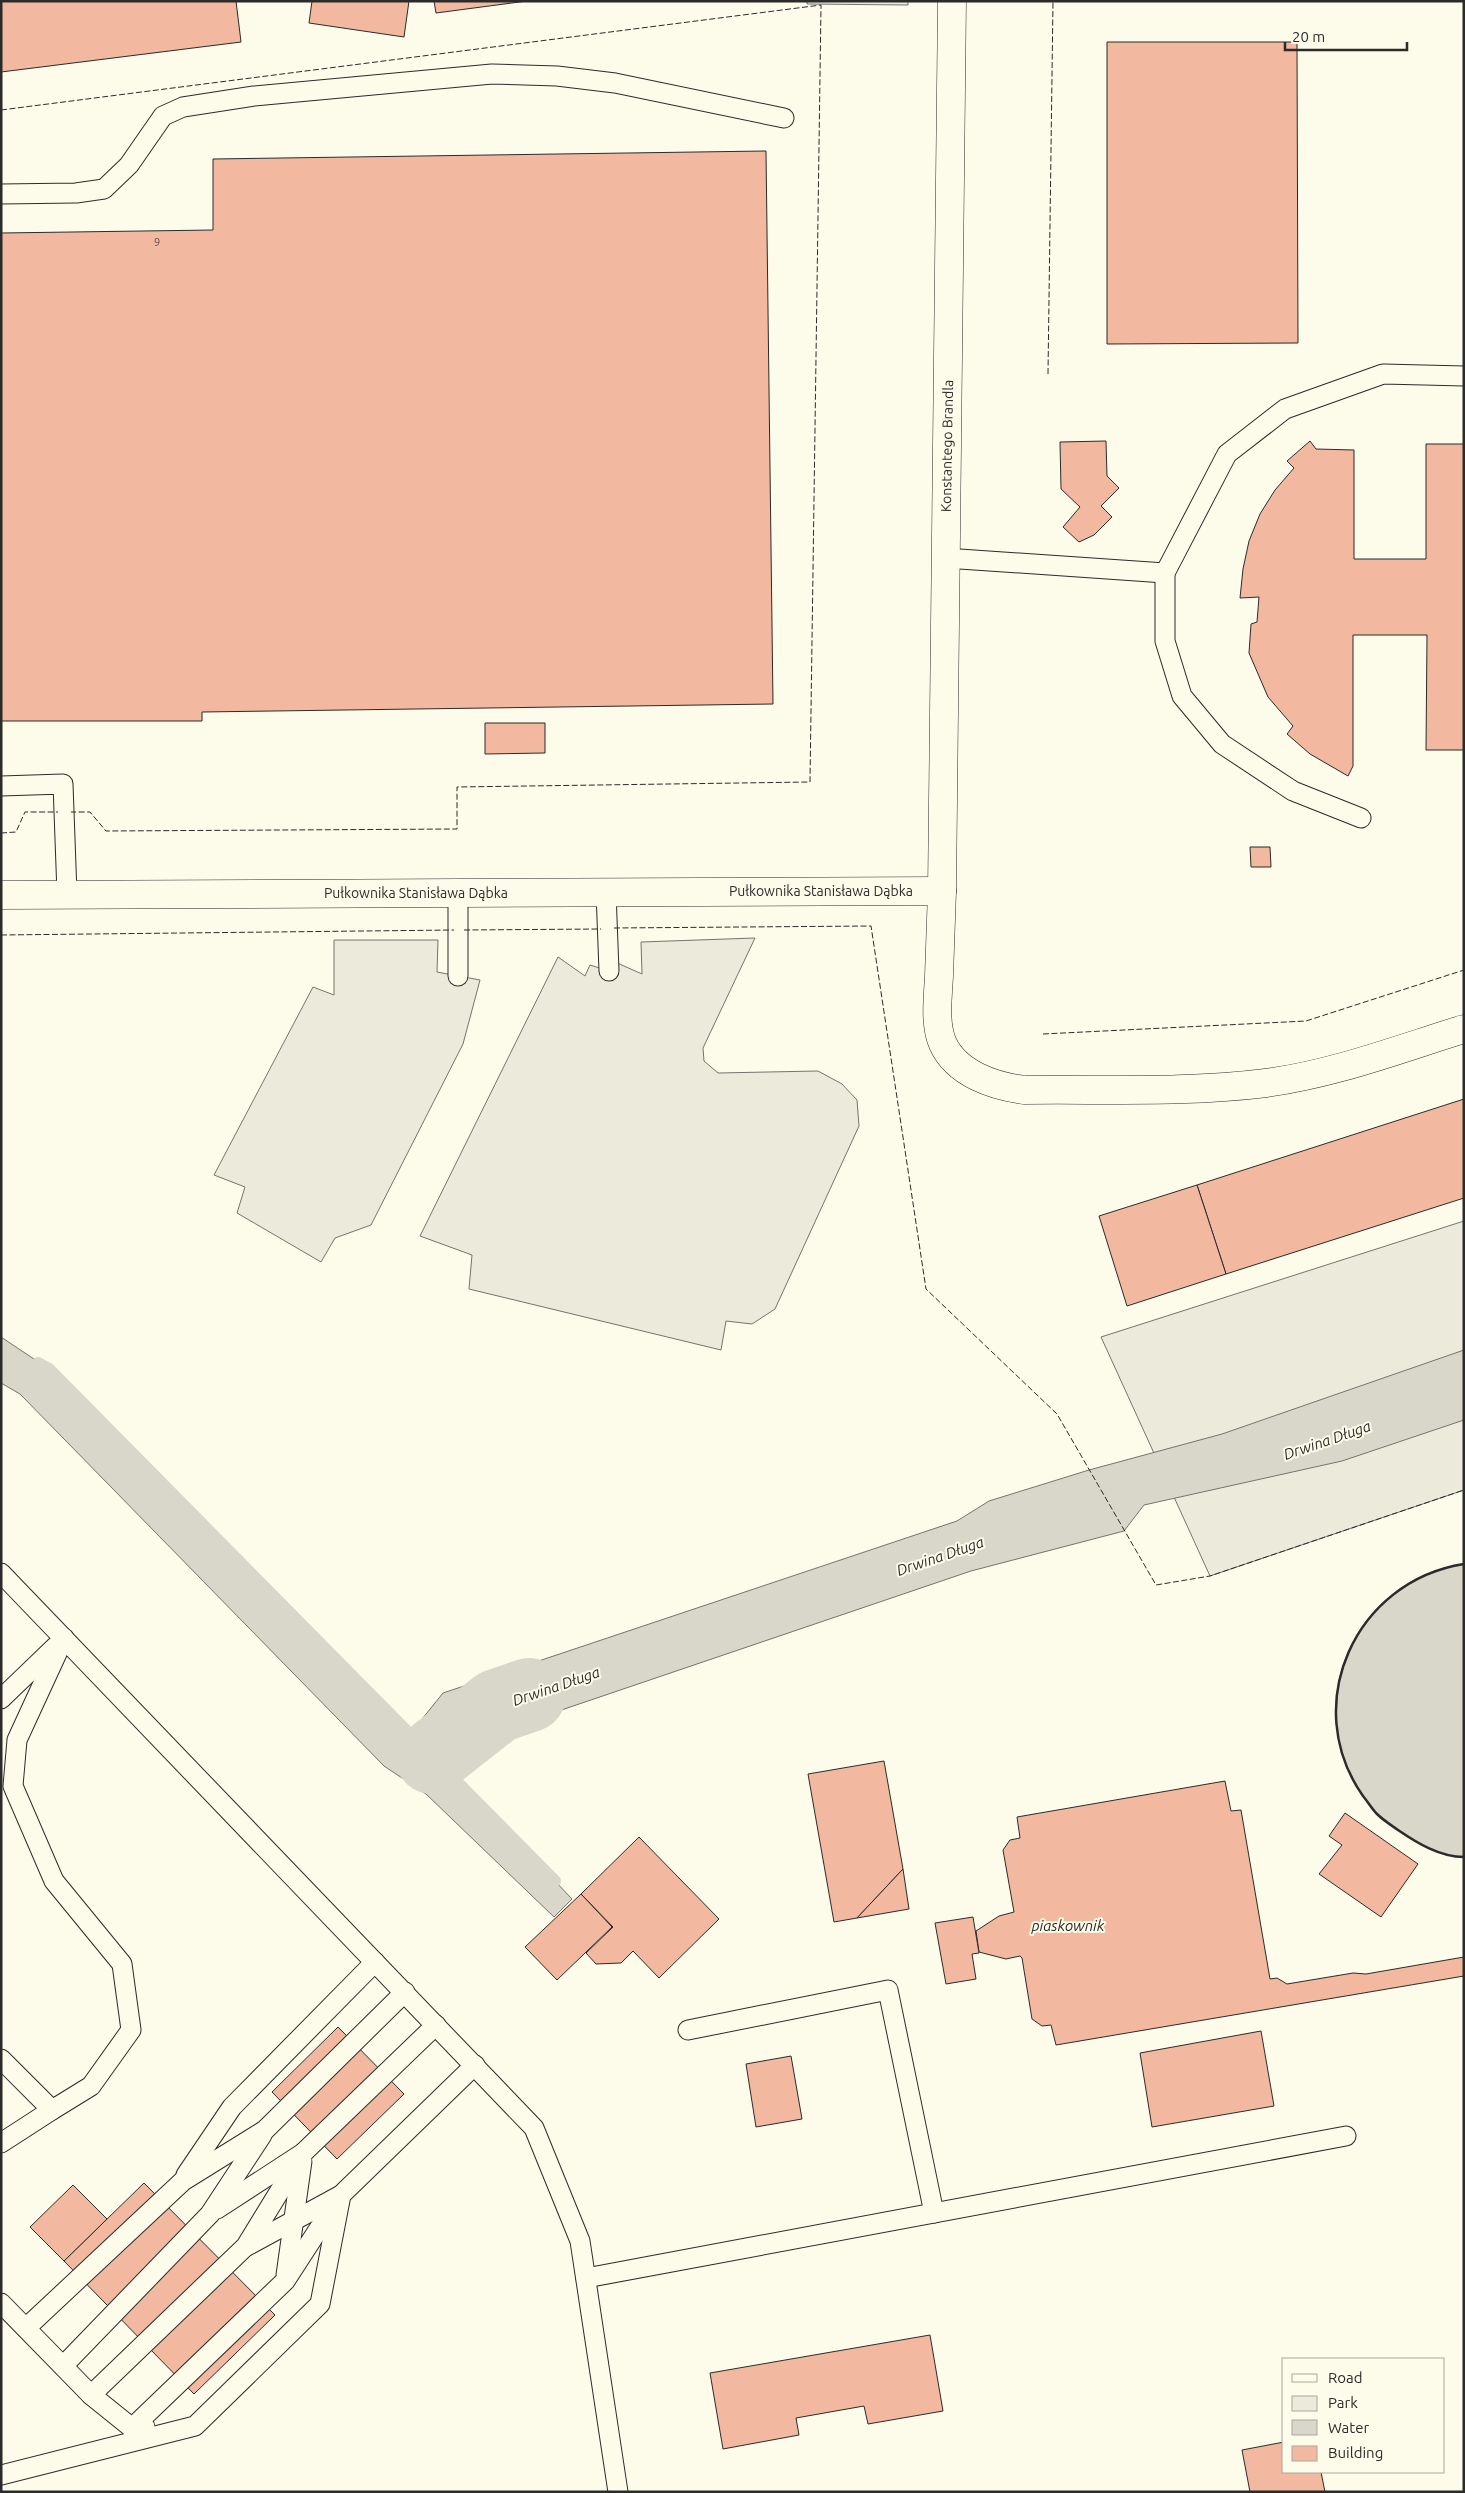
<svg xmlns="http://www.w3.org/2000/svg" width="1465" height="2493" viewBox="0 0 1465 2493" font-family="Ubuntu,sans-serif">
  <rect width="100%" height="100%" fill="#fdfbea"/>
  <!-- green -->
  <path fill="#ecebdb" stroke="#74746e" d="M1464,1221V1490L1210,1576L1101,1337Z"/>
  <!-- parking -->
  <g fill="#eceadb" stroke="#74746e">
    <path d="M807,1H908V5L807,4Z"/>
    <path d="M755,938L703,1048L704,1061L718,1073L818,1071L842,1084L857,1100L859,1126L775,1309L752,1324L726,1321L721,1350L469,1289L472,1255L420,1236L558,957L585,976L590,965L609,971L615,962L642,974L641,942Z"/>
    <path d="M334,940H438L437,972L480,980L463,1044L371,1225L335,1238L321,1262L237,1213L245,1187L214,1175L313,987L334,995Z"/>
  </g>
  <!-- water -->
  <g fill="#d8d7c9" stroke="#74746e">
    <path d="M1,1337L49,1369L555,1881L572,1899L554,1917L426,1794L384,1766L20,1394L1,1383Z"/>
    <path d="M1464,1350V1420L1342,1461L1144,1505L1124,1531L971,1571L476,1739L443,1747L418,1724L443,1693L957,1521L989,1501L1089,1470L1222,1434Z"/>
    <path d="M1464,1564V1857C1440,1857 1417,1843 1398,1830C1391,1825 1383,1820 1377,1814C1372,1809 1368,1802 1363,1796C1299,1705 1354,1580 1464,1564Z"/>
  </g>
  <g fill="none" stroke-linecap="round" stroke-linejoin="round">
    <!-- stream -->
    <path stroke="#d8d7c9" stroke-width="12" d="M38,1363L49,1369L555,1881"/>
    <!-- river -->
    <path stroke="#d8d7c9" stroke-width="74" d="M432,1757L497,1706L529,1695"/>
  </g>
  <!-- building -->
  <g fill="#f2b8a0" stroke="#2b2b2b">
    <path d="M1,1H236L241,42L1,72Z"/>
    <path d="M312,1H409L404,37L309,23Z"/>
    <path d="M434,1H527L436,13Z"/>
    <path d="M1107,42H1297L1298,343L1107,344Z"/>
    <path d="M766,151L773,704L202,712V721H1V233L213,230V159Z"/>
    <path d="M1106,441L1107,476L1119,488L1101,506L1112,517L1094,535L1079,542L1063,527L1080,507L1061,489L1060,442Z"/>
    <path d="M1310,441L1316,449L1354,450V559H1426V444H1464V750H1426L1427,635H1353V766L1348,776L1310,754L1287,734L1293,726L1268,697L1249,653L1251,624L1257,622L1259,597L1240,598L1243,569L1249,541L1260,514L1275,490L1294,468L1287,461Z"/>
    <path d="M485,723H545V753L485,754Z"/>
    <path d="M1250,847H1270L1271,867H1251Z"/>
    <path d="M1464,1099V1198L1226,1274L1197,1185Z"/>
    <path d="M1197,1185L1226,1274L1127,1306L1099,1216Z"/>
    <path d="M884,1761L903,1869L857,1918L834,1922L808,1774Z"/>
    <path d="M1225,1781L1231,1811L1241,1810L1270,1979L1277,1978L1287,1984L1353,1973L1366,1974L1464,1957V1976L1056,2045L1051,2025L1042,2026L1032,2019L1022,1958L1020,1956L1006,1959L979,1952L976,1931L999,1916L1014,1912L1003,1850L1010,1840L1020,1838L1017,1817Z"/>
    <path d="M1345,1813L1418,1864L1381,1917L1319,1874L1342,1845L1329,1836Z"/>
    <path d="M639,1837L719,1919L659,1978L633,1951L621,1963L596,1964L586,1953L613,1927L581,1894Z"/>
    <path d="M903,1869L909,1909L857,1918Z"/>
    <path d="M581,1894L612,1927L557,1980L525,1947Z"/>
    <path d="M973,1917L979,1953L972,1954L976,1979L946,1984L935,1923Z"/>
    <path d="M338,2027L404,2094L337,2159L272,2092Z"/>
    <path d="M1261,2031L1274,2106L1152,2127L1140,2053Z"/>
    <path d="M791,2056L802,2119L756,2127L746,2064Z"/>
    <path d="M144,2183L275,2315L194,2394L64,2261Z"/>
    <path d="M73,2185L107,2219L64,2261L30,2227Z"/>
    <path d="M930,2335L943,2411L868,2424L864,2406L796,2418L799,2435L723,2449L710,2373Z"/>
    <path d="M1284,2442V2472H1321L1325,2492H1250L1242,2450Z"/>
  </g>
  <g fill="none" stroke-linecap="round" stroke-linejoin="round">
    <defs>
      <g id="service">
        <path d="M1,194L76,193L104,189L129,165L163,116L183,107L254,96L492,74L557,76L615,83L784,118"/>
        <path d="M945,558L1165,573L1227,454L1285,409L1383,374L1464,376"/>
        <path d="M1165,573V641L1182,696L1222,744L1293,791L1361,818"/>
        <path d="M1,786L63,784L67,894"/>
        <path d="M606,892L609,971"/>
        <path d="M458,976V893"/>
        <path d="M1,1573L534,2128L580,2241L618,2492"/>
        <path d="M1,1699L56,1646"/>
        <path d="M688,2030L888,1990L934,2213"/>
        <path d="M1,2059L52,2110L91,2086L131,2030L122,1964L54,1881L13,1786L17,1740L64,1638"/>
        <path d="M1,2143L52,2110"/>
        <path d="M186,2175L232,2107L375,1962"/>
        <path d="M217,2209L303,2153L436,2025"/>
        <path d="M247,2246L339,2196"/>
        <path d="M286,2275L302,2161"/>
        <path d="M586,2278L1346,2136"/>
        <path d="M1,2303L91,2395L132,2428L145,2427"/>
        <path d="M26,2328L183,2181L265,2130L405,1992"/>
        <path d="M63,2366L210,2214L262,2135"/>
        <path d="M91,2395L246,2246L303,2153"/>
        <path d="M132,2428L285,2281L335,2204"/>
        <path d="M1,2475L195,2426L320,2304L341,2195L475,2065"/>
      </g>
      <g id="minor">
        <path d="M952,1L942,891C941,919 940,947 939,976C938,997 934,1024 943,1044C957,1074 994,1086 1024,1090C1104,1089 1187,1093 1266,1083C1334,1074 1399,1049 1464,1029"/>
        <path d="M1,895L942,891"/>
      </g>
    </defs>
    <!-- service casing -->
    <use href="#service" stroke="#2b2b2b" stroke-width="21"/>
    <!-- minor casing -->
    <use href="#minor" stroke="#2b2b2b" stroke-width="29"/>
    <!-- service -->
    <use href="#service" stroke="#fdfbea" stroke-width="19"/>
    <!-- minor -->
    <use href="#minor" stroke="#fdfbea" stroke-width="28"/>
    <!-- fence -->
    <g stroke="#2b2b2b" stroke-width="1" stroke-dasharray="6 2.5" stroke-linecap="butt">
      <path d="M1,110L821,5L810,782L457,787V829L106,831L90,812H71"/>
      <path d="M1048,374L1053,1"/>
      <path d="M1,833L16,832L25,812H58"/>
      <path d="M614,928L871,926L926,1289L1057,1414L1156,1585L1210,1576L1464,1490"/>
      <path d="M464,930L601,929"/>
      <path d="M1,935L454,930"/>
      <path d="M1043,1034L1306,1021L1464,970"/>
    </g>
    <!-- wall -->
    <path stroke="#2b2b2b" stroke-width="2.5" d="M1464,1564C1355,1581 1299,1705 1363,1796C1368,1802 1372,1809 1377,1814C1383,1820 1391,1825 1398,1830C1417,1843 1440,1857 1464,1857"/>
  </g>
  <g text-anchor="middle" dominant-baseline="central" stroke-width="4" stroke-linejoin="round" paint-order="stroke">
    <!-- number labels -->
    <g font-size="11" fill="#5d4e48">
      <text x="157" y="242">9</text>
    </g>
    <!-- street labels -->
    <g font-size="14" fill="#2b2b2b" stroke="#fdfbea">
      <text transform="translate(947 446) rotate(-89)">Konstantego Brandla</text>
      <text x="821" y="891">Pułkownika Stanisława Dąbka</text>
      <text x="416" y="893">Pułkownika Stanisława Dąbka</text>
    </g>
    <!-- water labels -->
    <g font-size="15" font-style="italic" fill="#2b2b2b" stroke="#fdfbea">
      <text transform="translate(1327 1440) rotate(-19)">Drwina Długa</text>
      <text transform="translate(940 1556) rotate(-19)">Drwina Długa</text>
      <text transform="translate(556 1686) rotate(-19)">Drwina Długa</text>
      <text x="1068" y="1925">piaskownik</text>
    </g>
  </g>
  <!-- border -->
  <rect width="1465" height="2493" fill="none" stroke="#2b2b2b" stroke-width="5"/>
  <!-- legend -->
  <rect x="1282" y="2358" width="162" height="115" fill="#fdfbea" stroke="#a9a89e"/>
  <rect x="1292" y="2374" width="25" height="8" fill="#fdfbea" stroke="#a9a89e"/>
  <text x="1328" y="2383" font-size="15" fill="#2b2b2b">Road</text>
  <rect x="1292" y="2396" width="25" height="15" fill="#ecebdb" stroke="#a9a89e"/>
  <text x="1328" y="2408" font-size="15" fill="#2b2b2b">Park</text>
  <rect x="1292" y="2420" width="25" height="15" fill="#d8d7c9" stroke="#a9a89e"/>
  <text x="1328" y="2433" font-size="15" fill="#2b2b2b">Water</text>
  <rect x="1292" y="2446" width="25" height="15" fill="#f2b8a0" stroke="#a9a89e"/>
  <text x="1328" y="2458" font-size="15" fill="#2b2b2b">Building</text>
  <!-- scale -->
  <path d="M1285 42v8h122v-8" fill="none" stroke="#2b2b2b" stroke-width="2.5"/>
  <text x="1292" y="42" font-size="15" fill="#2b2b2b" stroke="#fdfbea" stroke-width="4" paint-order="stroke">20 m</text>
</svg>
